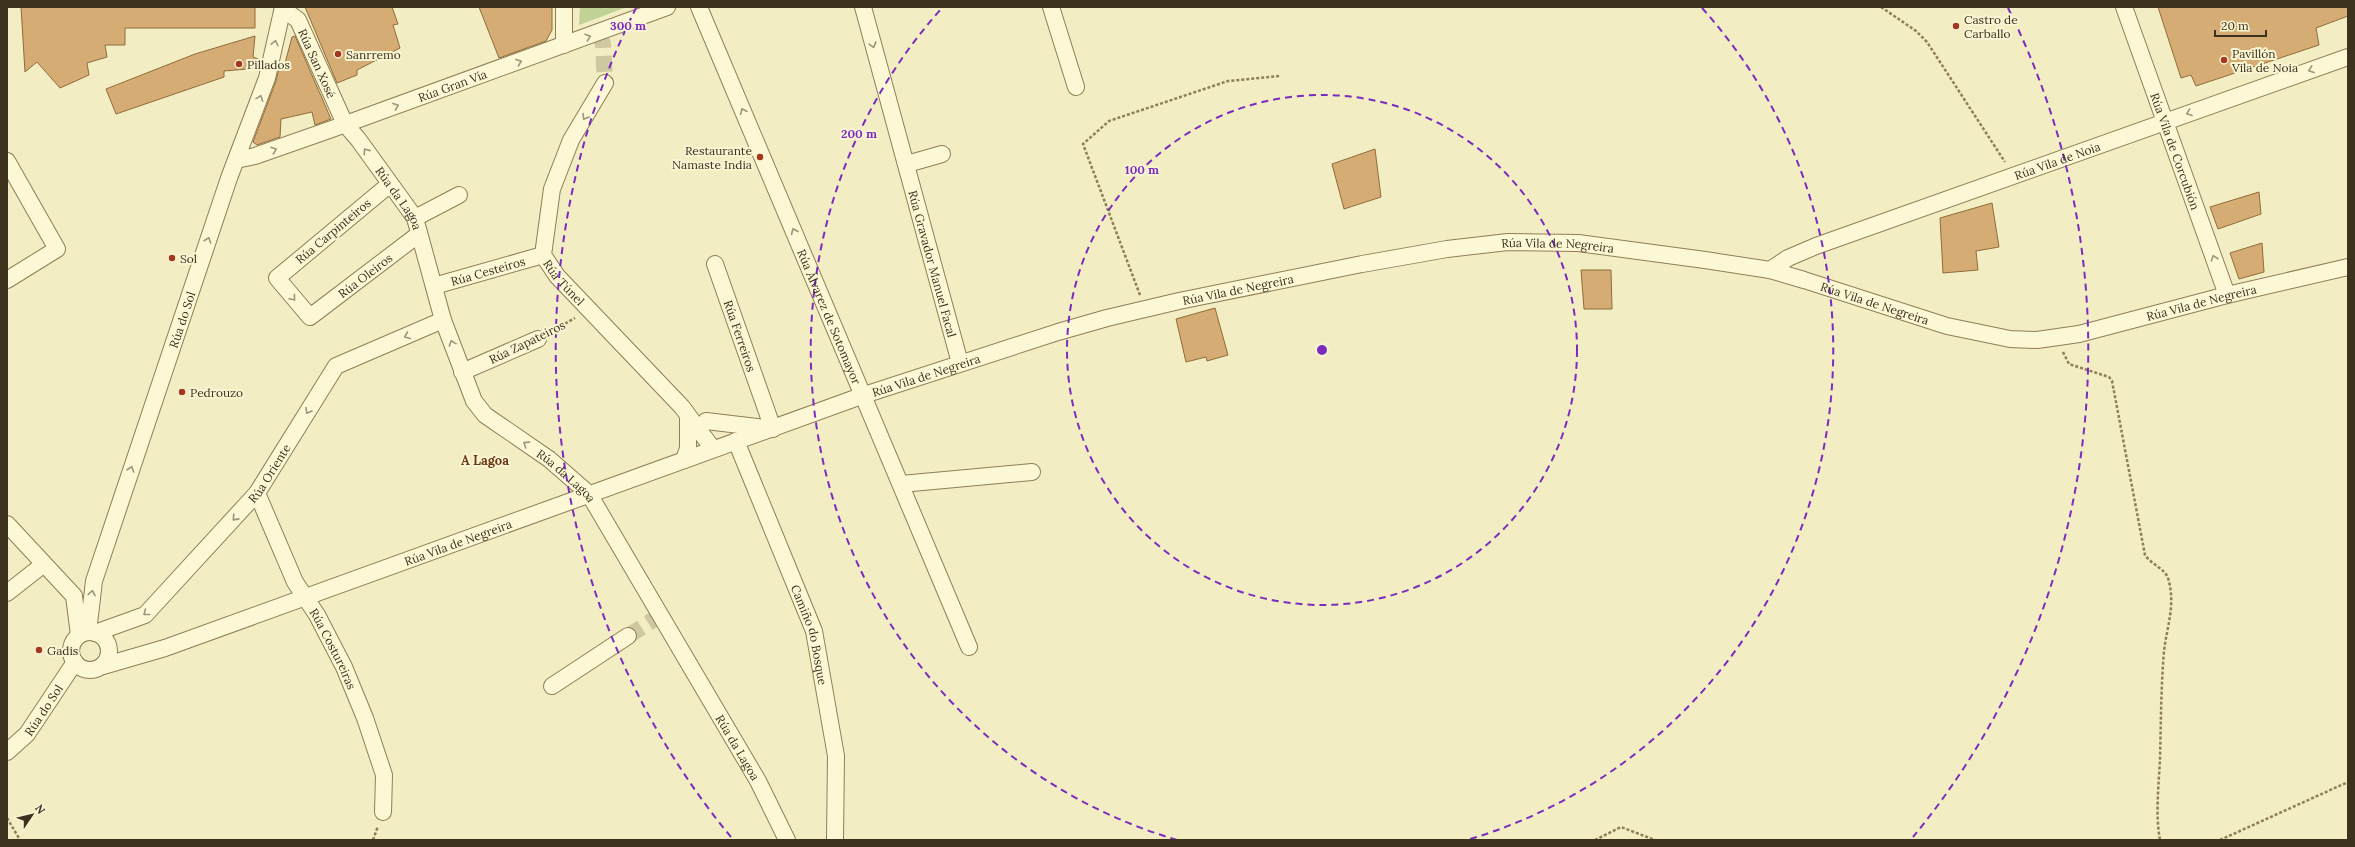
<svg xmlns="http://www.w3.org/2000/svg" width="2355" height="847" viewBox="0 0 2355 847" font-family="Lora,serif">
  <rect width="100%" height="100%" fill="#f2edc2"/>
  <!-- green -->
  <path fill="#c0d295" d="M580,7H627L579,25Z"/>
  <!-- building -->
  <g fill="#d5ad74" stroke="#906c3a">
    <path d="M21,7H255V28H125V45H105L107,57L87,63L89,75L60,88L37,62L25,72Z"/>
    <path d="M305,7H392L398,24L393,25L400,48L357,70V75L337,83Z"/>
    <path d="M479,7H552V30L546,41L499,58Z"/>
    <path d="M2158,7H2348V16L2316,28L2319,45L2196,86L2191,75L2181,78Z"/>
    <path d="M255,36L253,57L261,60L259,68L224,71V77L116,114L106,89L195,54Z"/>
    <path d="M295,36L331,119L315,125L312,112L281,119L280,137L257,145L253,142L276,81L280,65L284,67L292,37Z"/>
    <path d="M1375,149L1381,197L1344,209L1332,164Z"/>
    <path d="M2259,192L2261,214L2218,229L2210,207Z"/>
    <path d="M1992,203L1999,247L1976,251L1978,270L1943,273L1940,218Z"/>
    <path d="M2262,243L2264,272L2239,279L2230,253Z"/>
    <path d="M1581,270H1611L1612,309H1584Z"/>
    <path d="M1215,308L1228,355L1207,361L1206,357L1186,362L1176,319Z"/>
  </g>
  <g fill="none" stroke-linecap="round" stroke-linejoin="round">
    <!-- street-tunnel -->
    <g stroke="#cec8a1" stroke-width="16" stroke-dasharray="16 8" stroke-linecap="butt">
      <path d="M598,33L603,44L605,83"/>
      <path d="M628,636L661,615"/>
    </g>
    <defs>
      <g id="street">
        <path id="s1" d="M699,7L969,647"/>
        <path id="s2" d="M863,7L960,363"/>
        <path d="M1051,7L1076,87"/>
        <path id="s3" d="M2124,7L2227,295"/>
        <path id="s4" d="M283,9L298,20L345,124L358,139L415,218L443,320L474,401L485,415L549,459L589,494L758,781L787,840"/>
        <path d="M564,45V7"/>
        <path id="s5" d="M605,83L571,140L552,189L543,255L557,276L682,407L713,449"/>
        <path id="s6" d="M236,160L255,156L332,129L667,7"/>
        <path d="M7,161L57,249L7,280"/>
        <path d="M907,164L942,154"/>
        <path id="s7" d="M390,184L277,278L310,317L419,234"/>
        <path d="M415,218L459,195"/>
        <path id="s8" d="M1770,270L1788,258L1816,246L2348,57"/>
        <path id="s9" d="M434,286L543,255"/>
        <path d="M462,372L538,339"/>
        <path d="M706,421L773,429L715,264"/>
        <path id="s10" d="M736,441L814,631L836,756L835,840"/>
        <path d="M684,460L688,448V418"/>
        <path d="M901,484L1032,472"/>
        <path id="s11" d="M257,493L295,582L317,615L344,667L365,718L384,775L383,812"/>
        <path d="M7,524L74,596L79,635"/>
        <path d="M7,593L44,564"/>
        <circle cx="90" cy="651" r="19"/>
        <path id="s12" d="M88,632L94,581L229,178L267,78L283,7"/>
        <path id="s13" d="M95,633L145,615L257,493L336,366L443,320"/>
        <path id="s14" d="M103,666L165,648L864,395L1058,332L1107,318L1179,301L1362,264L1447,249L1508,242L1578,243L1705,260L1770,270L1804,280L1947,326L2010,339L2037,340L2079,334L2227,295L2348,267"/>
        <path d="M552,686L628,636"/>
        <path id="s15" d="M7,752L27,734L75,662"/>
      </g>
    </defs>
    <!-- street casing -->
    <use href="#street" stroke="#8f7e57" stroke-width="18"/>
    <!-- path -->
    <g stroke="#8f7e57" stroke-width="2.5" stroke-dasharray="3 2" stroke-linecap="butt">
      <path d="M1881,7L1916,31L1927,42L2005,162"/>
      <path d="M1140,295L1083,144L1109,121L1228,81L1280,76"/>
      <path d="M552,331L575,318"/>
      <path d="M2063,352L2069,364L2109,377L2112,381L2145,555C2151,564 2165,569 2168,578C2176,604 2167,626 2164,651C2161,686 2161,722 2160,758C2159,784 2155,814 2160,840"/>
      <path d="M7,818L20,840"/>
      <path d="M373,840L378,826"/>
      <path d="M1595,840L1621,827L1655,840"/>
      <path d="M2220,840L2348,782"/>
    </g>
    <!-- street -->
    <use href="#street" stroke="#fcf8d6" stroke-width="16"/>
  </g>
  <!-- one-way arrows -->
  <defs><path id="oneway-chevron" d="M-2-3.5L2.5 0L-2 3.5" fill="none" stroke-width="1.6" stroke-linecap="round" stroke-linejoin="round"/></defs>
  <g stroke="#9c957a">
    <use href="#oneway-chevron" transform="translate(588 37) rotate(-19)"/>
    <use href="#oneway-chevron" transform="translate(275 43) rotate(-77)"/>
    <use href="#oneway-chevron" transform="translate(873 45) rotate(74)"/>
    <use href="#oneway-chevron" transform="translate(519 62) rotate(-20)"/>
    <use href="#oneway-chevron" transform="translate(2311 70) rotate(160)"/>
    <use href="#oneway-chevron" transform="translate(260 98) rotate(-70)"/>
    <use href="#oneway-chevron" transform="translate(396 106) rotate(-20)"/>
    <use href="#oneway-chevron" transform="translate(743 111) rotate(-113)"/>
    <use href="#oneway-chevron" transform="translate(2189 113) rotate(160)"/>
    <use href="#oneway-chevron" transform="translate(585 117) rotate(121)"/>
    <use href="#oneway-chevron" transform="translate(274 150) rotate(-19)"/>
    <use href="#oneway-chevron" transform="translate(366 151) rotate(-125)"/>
    <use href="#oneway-chevron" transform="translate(794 231) rotate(-113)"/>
    <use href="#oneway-chevron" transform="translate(208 240) rotate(-71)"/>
    <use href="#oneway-chevron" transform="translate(2214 258) rotate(-109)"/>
    <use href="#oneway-chevron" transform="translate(293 298) rotate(50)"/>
    <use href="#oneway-chevron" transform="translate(407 336) rotate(157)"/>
    <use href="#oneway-chevron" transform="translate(452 343) rotate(-110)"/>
    <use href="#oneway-chevron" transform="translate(308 411) rotate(121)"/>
    <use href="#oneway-chevron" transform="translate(526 444) rotate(-147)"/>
    <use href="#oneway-chevron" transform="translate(131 469) rotate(-71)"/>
    <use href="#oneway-chevron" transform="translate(235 518) rotate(132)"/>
    <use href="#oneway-chevron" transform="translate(92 593) rotate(-80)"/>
    <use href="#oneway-chevron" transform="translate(146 613) rotate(142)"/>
  </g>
  <!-- distance rings -->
  <g fill="none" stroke="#7b2cbf" stroke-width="2" stroke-dasharray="7 5">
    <circle cx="1322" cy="350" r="255"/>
    <path d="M1177 840A511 511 0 0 1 942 8M1702 8A511 511 0 0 1 1467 840"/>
    <path d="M731 837A766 766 0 0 1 636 8M2008 8A766 766 0 0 1 1913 837"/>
  </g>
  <!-- markers -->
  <g fill="#a43720" stroke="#f9f5d3" stroke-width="1.5">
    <circle cx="1956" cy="26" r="4"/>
    <circle cx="338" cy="54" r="4"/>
    <circle cx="2224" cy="60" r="4"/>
    <circle cx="239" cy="64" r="4"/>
    <circle cx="760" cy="157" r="4"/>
    <circle cx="172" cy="258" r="4"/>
    <circle cx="182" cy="392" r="4"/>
    <circle cx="39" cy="650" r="4"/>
  </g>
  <g text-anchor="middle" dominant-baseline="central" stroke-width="4" stroke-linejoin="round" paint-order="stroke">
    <!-- poi labels -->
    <g font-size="12" fill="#3d321d" stroke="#f9f5d3" text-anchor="start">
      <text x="1964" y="19">Castro de<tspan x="1964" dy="14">Carballo</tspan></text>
      <text x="2232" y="53">Pavillón<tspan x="2232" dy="14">Vila de Noia</tspan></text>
      <text x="346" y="54">Sanrremo</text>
      <text x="247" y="64">Pillados</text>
      <text x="752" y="150" text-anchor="end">Restaurante<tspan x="752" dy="14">Namaste India</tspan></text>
      <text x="180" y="258">Sol</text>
      <text x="190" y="392">Pedrouzo</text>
      <text x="47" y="650">Gadis</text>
    </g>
    <!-- street labels -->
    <g font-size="12" fill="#3d321d" stroke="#f9f5d3">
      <text stroke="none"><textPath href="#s4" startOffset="66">Rúa San Xosé</textPath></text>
      <text stroke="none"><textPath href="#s6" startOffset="229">Rúa Gran Vía</textPath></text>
      <text stroke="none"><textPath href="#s3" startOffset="153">Rúa Vila de Corcubión</textPath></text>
      <text stroke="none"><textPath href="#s8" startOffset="308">Rúa Vila de Noia</textPath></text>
      <text stroke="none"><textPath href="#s4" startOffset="225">Rúa da Lagoa</textPath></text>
      <text transform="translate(333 231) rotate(-40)">Rúa Carpinteiros</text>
      <text stroke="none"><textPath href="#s14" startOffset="1521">Rúa Vila de Negreira</textPath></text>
      <text stroke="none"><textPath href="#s2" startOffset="266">Rúa Gravador Manuel Facal</textPath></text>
      <text stroke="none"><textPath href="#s9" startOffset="56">Rúa Cesteiros</textPath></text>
      <text stroke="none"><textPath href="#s7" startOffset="267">Rúa Oleiros</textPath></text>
      <text stroke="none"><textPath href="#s5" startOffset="220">Rúa Túnel</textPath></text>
      <text stroke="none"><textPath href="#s14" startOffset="1197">Rúa Vila de Negreira</textPath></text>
      <text stroke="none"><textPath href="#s14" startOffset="2181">Rúa Vila de Negreira</textPath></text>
      <text stroke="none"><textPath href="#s14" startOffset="1845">Rúa Vila de Negreira</textPath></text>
      <text stroke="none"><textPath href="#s1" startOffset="336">Rúa Álvarez de Sotomayor</textPath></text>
      <text stroke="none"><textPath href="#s12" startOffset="327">Rúa do Sol</textPath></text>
      <text transform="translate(740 336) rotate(71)">Rúa Ferreiros</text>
      <text transform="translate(527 342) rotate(-26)">Rúa Zapateiros</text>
      <text stroke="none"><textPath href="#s14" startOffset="873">Rúa Vila de Negreira</textPath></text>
      <text stroke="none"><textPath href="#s13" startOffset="242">Rúa Oriente</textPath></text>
      <text stroke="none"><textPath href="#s4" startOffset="562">Rúa da Lagoa</textPath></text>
      <text stroke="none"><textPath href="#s14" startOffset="376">Rúa Vila de Negreira</textPath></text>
      <text stroke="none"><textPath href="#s10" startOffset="208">Camiño do Bosque</textPath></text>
      <text stroke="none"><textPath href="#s11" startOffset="174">Rúa Costureiras</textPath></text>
      <text stroke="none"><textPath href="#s15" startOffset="56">Rúa do Sol</textPath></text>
      <text stroke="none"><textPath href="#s4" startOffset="885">Rúa da Lagoa</textPath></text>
    </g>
    <!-- neighbourhood labels -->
    <g font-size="13" font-weight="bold" fill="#6e3917" stroke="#f9f5d3">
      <text x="485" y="460">A Lagoa</text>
    </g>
  </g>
  <circle cx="1322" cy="350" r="6" fill="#7b2cbf" stroke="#f9f5d3" stroke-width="2"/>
  <g font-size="12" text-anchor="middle" font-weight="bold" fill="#7b2cbf" stroke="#f9f5d3" stroke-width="4" stroke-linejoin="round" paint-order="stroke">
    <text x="628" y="30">300 m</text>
    <text x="859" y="138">200 m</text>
    <text x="1142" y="174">100 m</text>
  </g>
  <!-- border -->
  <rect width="2355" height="847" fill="none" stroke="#3d321d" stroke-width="16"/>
  <!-- north arrow -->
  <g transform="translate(32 815) rotate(55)" stroke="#f9f5d3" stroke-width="3" paint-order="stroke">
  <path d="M0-3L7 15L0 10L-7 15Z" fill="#3d321d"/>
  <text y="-6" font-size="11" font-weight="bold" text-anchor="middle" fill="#3d321d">N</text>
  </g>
  <!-- scale -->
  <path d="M2215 30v6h51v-6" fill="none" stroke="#3d321d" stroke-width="2"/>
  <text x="2221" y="30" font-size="12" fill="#3d321d" stroke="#f9f5d3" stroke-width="3" paint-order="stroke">20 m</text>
</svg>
